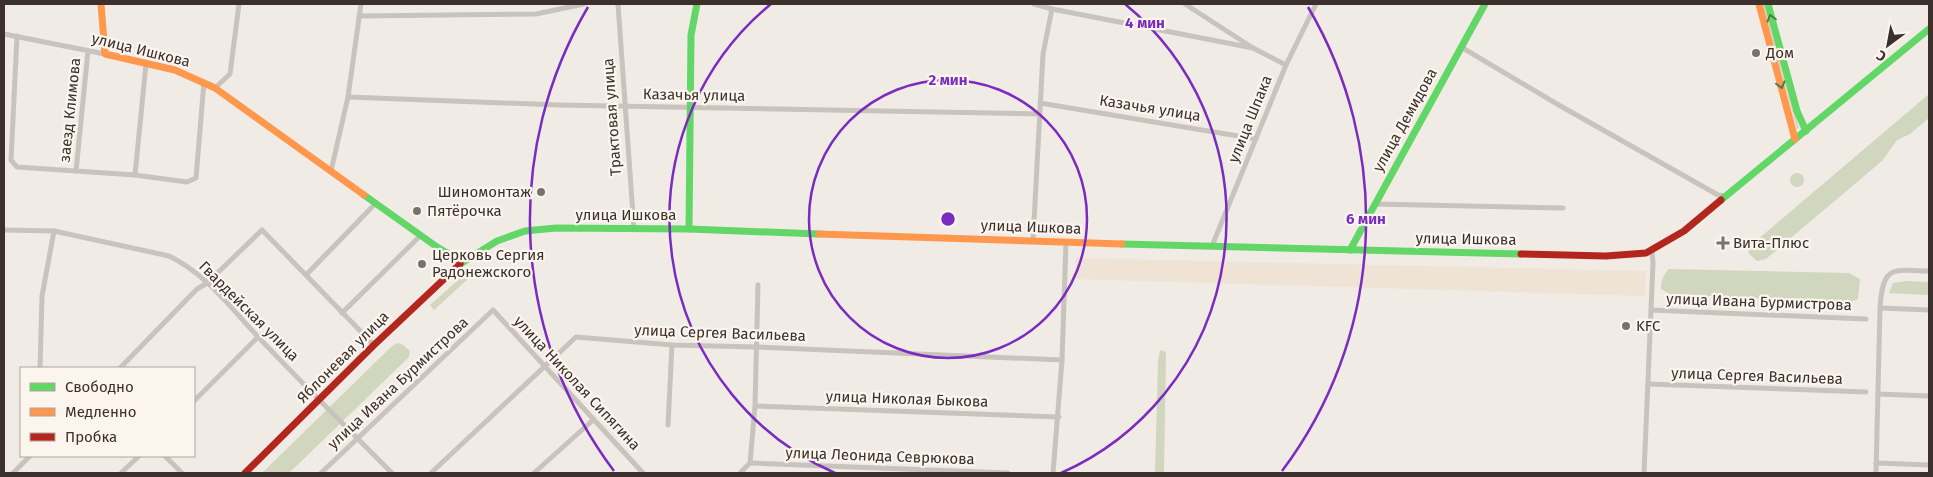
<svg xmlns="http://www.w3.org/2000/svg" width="1933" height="477" viewBox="0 0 1933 477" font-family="'Fira Sans',sans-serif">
  <rect width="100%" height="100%" fill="#f0ebe5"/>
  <!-- green -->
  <g fill="#d1d6bf">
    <path d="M1762,4H1765L1799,128L1797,129Z"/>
    <path d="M1929,94V118L1910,134L1897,140L1882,161L1766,259L1757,261L1748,253L1750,246Z"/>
    <circle cx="1797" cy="180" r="7"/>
    <path d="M1669,269L1849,273L1860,279L1858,299L1848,303L1670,294L1661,289C1661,281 1663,275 1669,269Z"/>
    <path d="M464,275L468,279L434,310L430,305Z"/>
    <path d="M1907,281L1929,282V295L1889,293L1893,283Z"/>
    <path d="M397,343L403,345L410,351L409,357L289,473H262L391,347Z"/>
    <path d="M1162,350L1166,352L1164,473H1155L1158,360L1160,351Z"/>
  </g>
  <!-- plaza -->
  <path fill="#eee3d5" d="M1076,258L1646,271L1645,296L1075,279Z"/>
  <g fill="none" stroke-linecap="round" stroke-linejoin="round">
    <!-- street -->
    <g stroke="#c9c3be" stroke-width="5">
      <path d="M618,4L634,229"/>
      <path d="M1034,4L1052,9L1253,48"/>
      <path d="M1185,4L1253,48L1286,65"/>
      <path d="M359,16L536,14L584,4"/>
      <path d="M4,34L105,54"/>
      <path d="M17,36L11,160L17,167L135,175L187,182L196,178L204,82"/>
      <path d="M1461,47L1557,104L1718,195L1726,196"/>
      <path d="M215,88L230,74L239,4"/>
      <path d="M348,97L559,105L1040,114"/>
      <path d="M1040,103L1256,139"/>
      <path d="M76,171L88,51"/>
      <path d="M331,171L348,97L361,4"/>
      <path d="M135,175L146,64"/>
      <path d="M1375,204L1563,208"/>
      <path d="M4,230L54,231L169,256C207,274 233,311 261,340C304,385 348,429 392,473"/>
      <path d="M1033,240L1043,54L1052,9"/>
      <path d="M1212,246L1286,65L1316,4"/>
      <path d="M306,275L376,203"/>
      <path d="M1880,308L1929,310"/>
      <path d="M1651,310L1866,319"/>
      <path d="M342,313L421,235"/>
      <path d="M40,368L42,296L54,231"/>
      <path d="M120,368L197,289L207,283L262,230L374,345"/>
      <path d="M1648,384L1866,392"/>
      <path d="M1878,394L1929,396"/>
      <path d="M194,401L258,337"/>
      <path d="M755,406L1059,417"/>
      <path d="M668,425L672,345"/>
      <path d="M165,456L182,473"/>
      <path d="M750,463L1008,473"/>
      <path d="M1876,463L1929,465"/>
      <path d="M13,473L30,456"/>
      <path d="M121,473L139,456"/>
      <path d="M321,473L493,310L643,473"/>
      <path d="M431,473L576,337L672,345L756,347L1062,360"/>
      <path d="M534,473L593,420"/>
      <path d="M740,473L750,463L755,406L758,285"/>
      <path d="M1053,473L1062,360L1066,243"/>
      <path d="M1644,473L1653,263L1652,251"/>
      <path d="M1876,473L1880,308C1883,265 1891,270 1929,271"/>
    </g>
    <!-- fast -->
    <g stroke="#63d668" stroke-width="7">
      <path d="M1768,4L1797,111L1806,131"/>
      <path d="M364,195L437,247L462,262"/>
      <path d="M1721,200L1929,29"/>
      <path d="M689,229L691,35L697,4"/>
      <path d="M1122,244L1521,254"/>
      <path d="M1350,250L1485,4"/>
      <path d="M460,264L497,241L525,231L556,228L689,229L819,234"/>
    </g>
    <!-- slow -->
    <g stroke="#ff974d" stroke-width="7">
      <path d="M101,4L105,54L175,70L215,88L364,195"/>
      <path d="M1759,4L1795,139"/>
      <path d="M819,234L1122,244"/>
    </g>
    <!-- jam -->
    <g stroke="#b3261e" stroke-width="7">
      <path d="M1521,254L1606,256L1646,253L1684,231L1721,200"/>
      <path d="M245,473L374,345L460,264"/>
    </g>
  </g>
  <!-- one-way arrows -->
  <defs><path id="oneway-chevron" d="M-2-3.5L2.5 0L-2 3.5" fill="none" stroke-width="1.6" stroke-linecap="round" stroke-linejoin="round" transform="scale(1.25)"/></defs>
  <g stroke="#4d7b46">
    <use href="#oneway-chevron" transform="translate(1771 18) rotate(-105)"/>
    <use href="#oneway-chevron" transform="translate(1781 85) rotate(75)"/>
  </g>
  <!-- distance rings -->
  <g fill="none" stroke="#7b2cbf" stroke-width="2.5">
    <circle cx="948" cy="219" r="139"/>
    <path d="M835 473A278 278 0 0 1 771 4M1125 4A278 278 0 0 1 1061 473"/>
    <path d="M614 471A418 418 0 0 1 588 7M1308 7A418 418 0 0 1 1282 471"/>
  </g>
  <!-- markers -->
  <g fill="#7a716c" stroke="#fbf5ee" stroke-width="2">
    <circle cx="1756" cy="53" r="5"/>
    <circle cx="541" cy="192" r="5"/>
    <circle cx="417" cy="211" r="5"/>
    <path d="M1720.5 235.5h5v5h5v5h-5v5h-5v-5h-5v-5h5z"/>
    <circle cx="422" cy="264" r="5"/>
    <circle cx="1626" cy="326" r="5"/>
  </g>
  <g text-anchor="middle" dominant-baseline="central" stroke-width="4.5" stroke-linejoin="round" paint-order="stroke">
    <!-- street labels -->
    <g font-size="15" fill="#3b302b" stroke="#fbf5ee">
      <text transform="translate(141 50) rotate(14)">улица Ишкова</text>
      <text transform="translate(694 95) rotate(1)">Казачья улица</text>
      <text transform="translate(1150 108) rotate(9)">Казачья улица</text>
      <text transform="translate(70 110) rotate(-84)">заезд Климова</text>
      <text transform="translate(612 117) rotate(-94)">Трактовая улица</text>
      <text transform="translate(1250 119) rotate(-68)">улица Шпака</text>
      <text transform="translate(1405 120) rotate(-61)">улица Демидова</text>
      <text x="626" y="215">улица Ишкова</text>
      <text transform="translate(1031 227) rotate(2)">улица Ишкова</text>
      <text transform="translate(1466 239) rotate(1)">улица Ишкова</text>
      <text transform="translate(1759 302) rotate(2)">улица Ивана Бурмистрова</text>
      <text transform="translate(249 311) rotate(45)">Гвардейская улица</text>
      <text transform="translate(720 333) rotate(2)">улица Сергея Васильева</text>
      <text transform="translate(343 357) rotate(-45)">Яблоневая улица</text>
      <text transform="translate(1757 376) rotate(2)">улица Сергея Васильева</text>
      <text transform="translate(398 383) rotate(-43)">улица Ивана Бурмистрова</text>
      <text transform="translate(577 383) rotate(47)">улица Николая Сипягина</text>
      <text transform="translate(907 399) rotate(2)">улица Николая Быкова</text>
      <text transform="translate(880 456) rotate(2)">улица Леонида Севрюкова</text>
    </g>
    <!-- poi labels -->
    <g font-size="15" fill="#3b302b" stroke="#fbf5ee" text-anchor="start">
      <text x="1766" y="53">Дом</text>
      <text x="531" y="192" text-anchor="end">Шиномонтаж</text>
      <text x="427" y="211">Пятёрочка</text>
      <text x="1733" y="243">Вита-Плюс</text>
      <text x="432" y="255">Церковь Сергия<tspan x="432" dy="17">Радонежского</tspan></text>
      <text x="1636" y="326">KFC</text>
    </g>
  </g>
  <circle cx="948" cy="219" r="8" fill="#7b2cbf" stroke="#fbf5ee" stroke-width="2.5"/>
  <g font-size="15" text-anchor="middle" font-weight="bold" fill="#7b2cbf" stroke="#fbf5ee" stroke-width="4.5" stroke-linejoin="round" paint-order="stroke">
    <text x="1145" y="28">4 мин</text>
    <text x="948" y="85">2 мин</text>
    <text x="1366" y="224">6 мин</text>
  </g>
  <!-- border -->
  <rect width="1933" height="477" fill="none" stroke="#3b302b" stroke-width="10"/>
  <!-- legend -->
  <rect x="20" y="367" width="175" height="90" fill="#fbf5ee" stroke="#aea6a0"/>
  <rect x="30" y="383" width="25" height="8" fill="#63d668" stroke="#aea6a0"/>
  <text x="65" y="392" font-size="15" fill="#3b302b">Свободно</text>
  <rect x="30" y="408" width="25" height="8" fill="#ff974d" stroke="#aea6a0"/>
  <text x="65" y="417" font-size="15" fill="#3b302b">Медленно</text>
  <rect x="30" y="433" width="25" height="8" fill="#b3261e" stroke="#aea6a0"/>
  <text x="65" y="442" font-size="15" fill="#3b302b">Пробка</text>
  <!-- north arrow -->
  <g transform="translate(1888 45) rotate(212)" stroke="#fbf5ee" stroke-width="4" paint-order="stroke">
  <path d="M0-4L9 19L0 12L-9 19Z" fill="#3b302b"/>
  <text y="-8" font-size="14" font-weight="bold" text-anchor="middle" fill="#3b302b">С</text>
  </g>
</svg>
